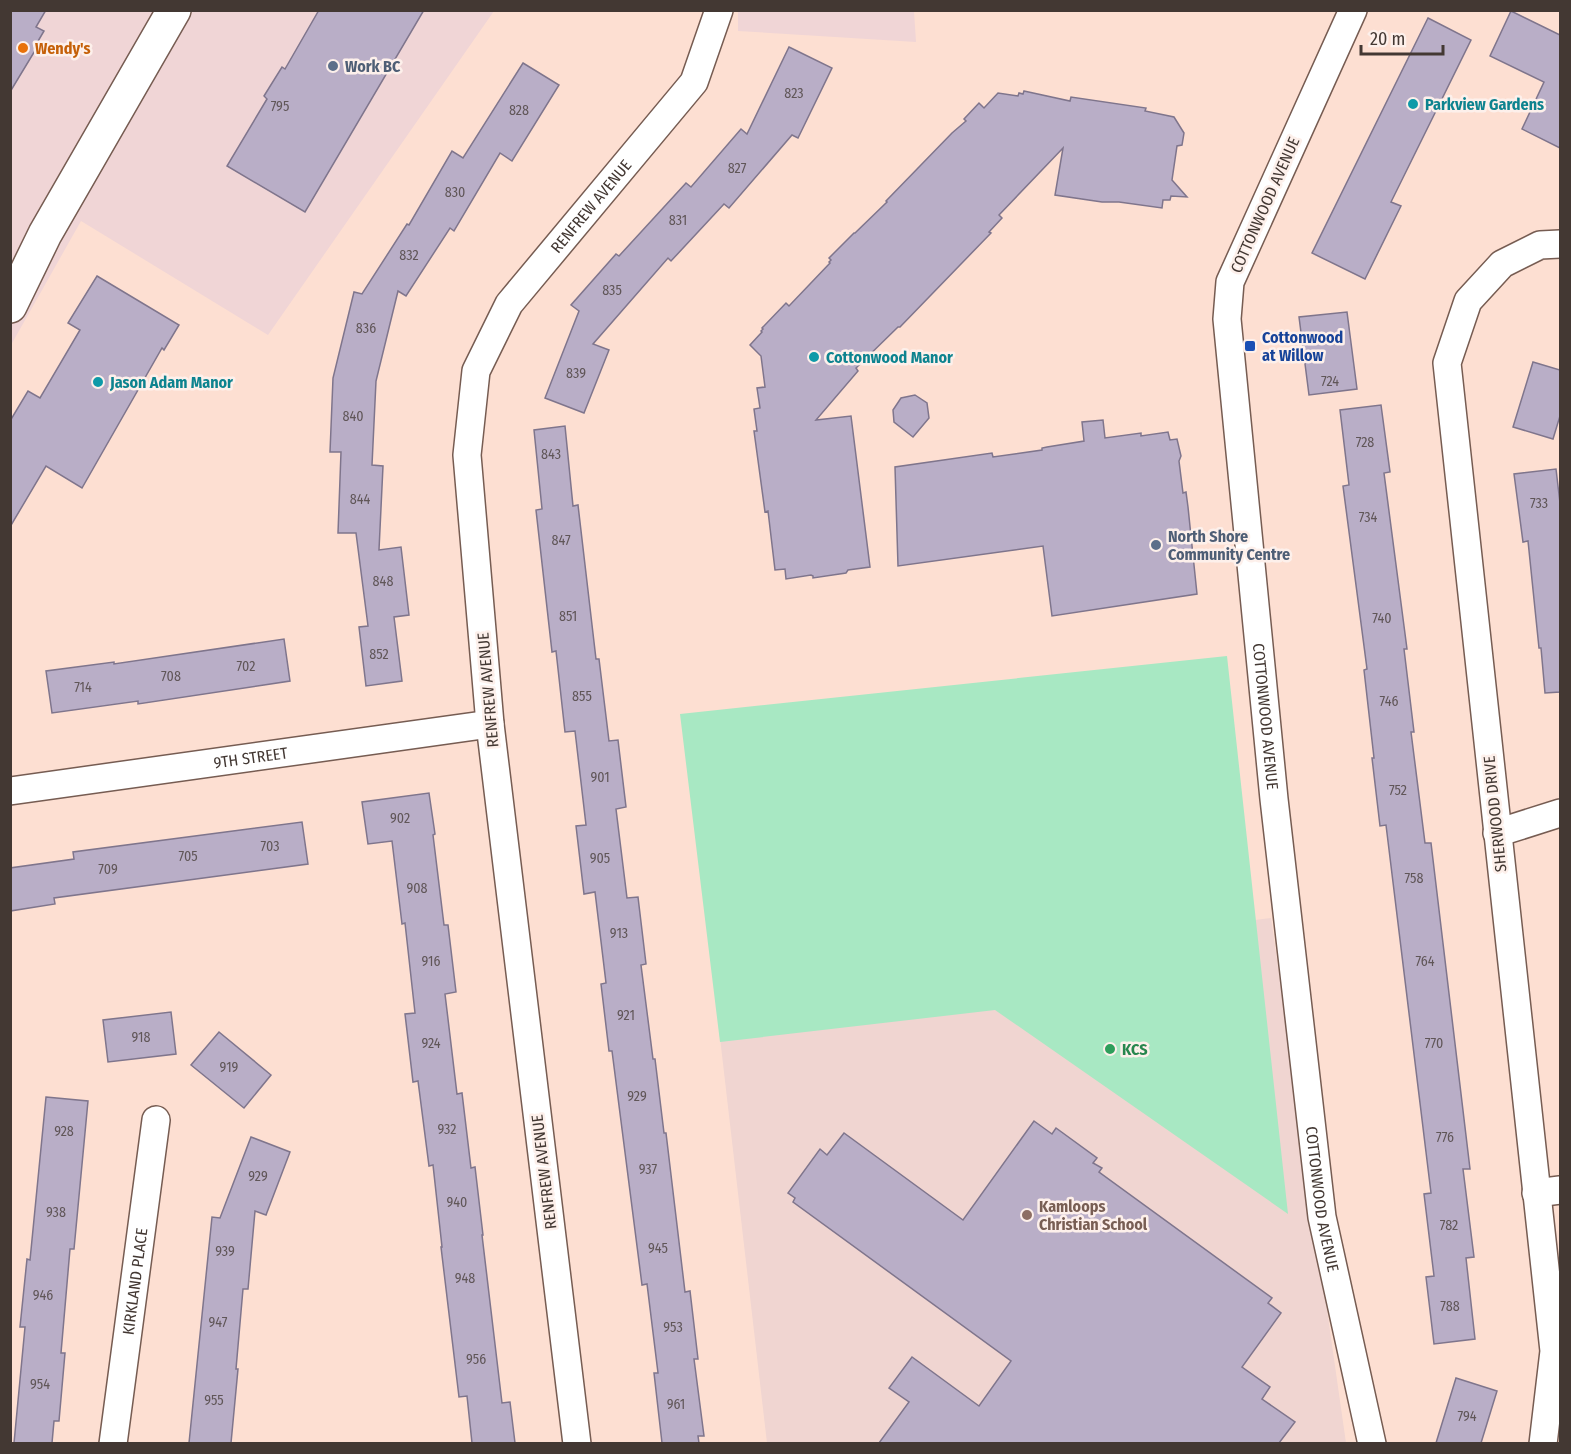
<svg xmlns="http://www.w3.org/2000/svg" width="1571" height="1454" viewBox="0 0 1571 1454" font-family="'Fira Sans Condensed',sans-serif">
  <rect width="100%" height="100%" fill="#fddfd2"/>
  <!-- commercial -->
  <g fill="#f0d5d6">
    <path d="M11,11H494L268,335L81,221L11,345Z"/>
    <path d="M738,11H914L916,42L738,31Z"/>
  </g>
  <!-- education -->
  <path fill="#f0d5d1" d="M1271,918L1346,1443H767L714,986Z"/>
  <!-- green -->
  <path fill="#a8e8c3" d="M1227,656L1288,1214L995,1010L720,1042L680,714Z"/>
  <!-- building -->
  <g fill="#b9aec7" stroke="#7f758c" stroke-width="1.5">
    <path d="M10,10H46L36,27L44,31L34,48L36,49L10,92Z"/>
    <path d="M319,10H424L305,212L227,166L267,99L264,96L282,67L285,69Z"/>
    <path d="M1511,11L1560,35V148L1522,129L1544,82L1490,56Z"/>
    <path d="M1428,18L1471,40L1391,202L1401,206L1365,279L1312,253Z"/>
    <path d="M789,47L832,68L798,138L792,135L729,208L724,204L671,261L668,258L593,344L609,350L584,413L545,398L579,311L571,305L616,254L619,256L686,183L691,187L741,129L747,134Z"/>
    <path d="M523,63L559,85L512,161L500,153L454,231L450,228L406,296L398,291L376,381L372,465L383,466L379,550L401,547L409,615L394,617L402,681L366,686L359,627L368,626L356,533H338L341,452H330L333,378L354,292L362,294L407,224L409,225L452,151L463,158Z"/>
    <path d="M1024,91L1070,101L1071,97L1146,108L1145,111L1174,117L1184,133L1182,145L1177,146L1172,180L1187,197L1171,196L1170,200H1163L1162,208L1119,202H1102L1055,195L1063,148L999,215L1002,218L989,232L991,233L900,327H898L856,368L858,371L816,420L851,416L870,567L848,570L846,573L813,578V576L811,575L786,579L785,569L775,570L768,511L765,512L754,431H757L754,409L760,408L757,388L765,387L761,356L750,345L762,332L761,331L763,329L762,328L786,303L789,306L830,263L829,262L831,260L829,258L854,233H855L887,202L886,201L952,133L966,121L964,119L979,103L984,108L998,93L1018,96L1019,93L1023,94Z"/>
    <path d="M97,276L179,325L164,350L162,348L82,488L46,466L10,527V421L28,391L40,398L80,330L68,323Z"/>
    <path d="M1347,312L1357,389L1309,395L1299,317Z"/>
    <path d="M1533,362L1560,370V416L1553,439L1513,427Z"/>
    <path d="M915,395L927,403L929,418L913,437L894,422L893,410L901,398Z"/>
    <path d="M1381,405L1390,472L1384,473L1407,649H1404L1414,732H1411L1425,843H1431L1470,1169H1463L1474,1257L1466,1258L1475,1339L1434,1344L1426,1277L1434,1276L1424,1194L1431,1193L1386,825L1380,826L1372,758H1374L1364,670L1367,669L1343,486L1349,485L1340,410Z"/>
    <path d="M1103,420L1105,438L1141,433V436L1168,432L1170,440L1177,439L1181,456L1179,461L1183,493L1186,492L1188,507L1197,594L1052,616L1043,546L898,566L895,467L992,453L993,457L1042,450V448L1047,447L1084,441L1082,422Z"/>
    <path d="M565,426L573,506L578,505L596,659H599L609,741L618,740L626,807L616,809L627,898L638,897L646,964L641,965L653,1059H655L664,1133H666L685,1292L690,1291L698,1359H694L704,1436H698L699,1443H662L654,1373H658L647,1284L642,1285L612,1051H609L601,984L606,983L595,892L584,894L576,826L586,825L575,731L565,732L556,651L552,652L536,510L542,509L534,430Z"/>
    <path d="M1556,469L1560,503V692L1545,693L1541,648H1539L1528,541L1523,542L1514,474Z"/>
    <path d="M284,639L290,681L138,704V701L52,713L46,671L114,662V664Z"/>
    <path d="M429,793L435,834L433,835L444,925H448L456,992L445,994L457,1094L462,1093L471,1168L475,1167L483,1235H482L502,1403L510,1402L515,1443H472L467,1396L459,1397L441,1247H442L433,1165L429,1166L418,1081L413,1082L405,1014L415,1013L405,923L402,924L392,841L368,844L362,802Z"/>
    <path d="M302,822L308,864L54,898L55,904L10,911V868L74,859L73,852Z"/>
    <path d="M171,1012L176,1054L108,1062L103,1020Z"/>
    <path d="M219,1032L271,1075L244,1108L191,1065Z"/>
    <path d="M46,1097L88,1101L74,1249H70L61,1353H65L59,1421H54L52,1443H14L25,1327H20L27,1259L30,1260Z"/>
    <path d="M1034,1121L1052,1134L1056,1128L1097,1158L1093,1163L1102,1168L1099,1172L1272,1298L1268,1303L1281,1313L1242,1367L1270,1387L1262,1399L1295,1422L1279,1443H879L909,1402L889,1388L912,1357L979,1406L1011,1361L793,1202L795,1198L788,1193L820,1149L827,1155L844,1133L963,1220Z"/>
    <path d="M251,1137L290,1152L266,1215L255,1211L248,1289H243L236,1369H238L231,1443H189L212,1217L220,1218Z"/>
    <path d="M1456,1378L1497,1391L1481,1443H1436Z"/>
  </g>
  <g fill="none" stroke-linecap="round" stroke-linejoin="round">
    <defs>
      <g id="minor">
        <path id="s1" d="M1353,10L1230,282L1227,319L1274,799L1322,1217L1372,1444"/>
        <path id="s2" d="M10,791L490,724"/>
        <path d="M1497,833L1560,813"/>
        <path d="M1536,1193L1560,1190"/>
        <path id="s3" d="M113,1444L156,1120"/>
        <path id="s4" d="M577,1444L490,724L467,455L476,371L509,304L694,82L719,10"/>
        <path d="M1543,1444L1554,1351L1447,363L1468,301L1502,264L1540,245L1560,244"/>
      </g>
      <path id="major" d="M10,306L45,234L174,10"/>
    </defs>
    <!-- minor casing -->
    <use href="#minor" stroke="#765c52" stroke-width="30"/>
    <!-- major casing -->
    <use href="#major" stroke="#765c52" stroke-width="36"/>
    <!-- minor -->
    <use href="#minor" stroke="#fff" stroke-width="27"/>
    <!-- major -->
    <use href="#major" stroke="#fff" stroke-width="33"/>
  </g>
  <!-- markers -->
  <circle fill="#e8710a" stroke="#fdf0eb" stroke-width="2" cx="23" cy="48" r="6"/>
  <g fill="#5c6f8a" stroke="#fdf0eb" stroke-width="2">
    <circle cx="333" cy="66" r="6"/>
    <circle cx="1156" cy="545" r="6"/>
  </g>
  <g fill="#0f9aa8" stroke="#fdf0eb" stroke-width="2">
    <circle cx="1413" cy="104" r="6"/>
    <circle cx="814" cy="357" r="6"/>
    <circle cx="98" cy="382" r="6"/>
  </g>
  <rect fill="#1a4fb4" stroke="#fdf0eb" stroke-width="2" x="1244" y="340" width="12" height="12" rx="3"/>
  <circle fill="#2e9e5b" stroke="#fdf0eb" stroke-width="2" cx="1110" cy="1049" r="6"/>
  <circle fill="#8d6e63" stroke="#fdf0eb" stroke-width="2" cx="1027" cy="1215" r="6"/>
  <g text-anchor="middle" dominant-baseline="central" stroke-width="5" stroke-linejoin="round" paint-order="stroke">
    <!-- number labels -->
    <g font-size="14" fill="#605658">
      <text x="794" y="93">823</text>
      <text x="280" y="106">795</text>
      <text x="519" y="110">828</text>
      <text x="737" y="168">827</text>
      <text x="455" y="192">830</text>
      <text x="678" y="220">831</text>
      <text x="409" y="255">832</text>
      <text x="612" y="290">835</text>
      <text x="366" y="328">836</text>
      <text x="576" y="373">839</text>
      <text x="1330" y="381">724</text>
      <text x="353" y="416">840</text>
      <text x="1365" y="442">728</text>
      <text x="551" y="454">843</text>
      <text x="360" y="499">844</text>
      <text x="1539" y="503">733</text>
      <text x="1368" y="517">734</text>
      <text x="561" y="540">847</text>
      <text x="383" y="581">848</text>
      <text x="568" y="616">851</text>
      <text x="1382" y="618">740</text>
      <text x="379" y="654">852</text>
      <text x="246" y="666">702</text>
      <text x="171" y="676">708</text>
      <text x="83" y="687">714</text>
      <text x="582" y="696">855</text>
      <text x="1389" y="701">746</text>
      <text x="600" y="777">901</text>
      <text x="1398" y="790">752</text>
      <text x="400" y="818">902</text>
      <text x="270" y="846">703</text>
      <text x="188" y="856">705</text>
      <text x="600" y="858">905</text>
      <text x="108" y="869">709</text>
      <text x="1414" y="878">758</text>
      <text x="417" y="888">908</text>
      <text x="619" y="933">913</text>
      <text x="431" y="961">916</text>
      <text x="1425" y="961">764</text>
      <text x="626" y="1015">921</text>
      <text x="141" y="1037">918</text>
      <text x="431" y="1043">924</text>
      <text x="1434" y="1043">770</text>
      <text x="229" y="1067">919</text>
      <text x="637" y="1096">929</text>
      <text x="447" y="1129">932</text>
      <text x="64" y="1131">928</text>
      <text x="1445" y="1137">776</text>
      <text x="648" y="1169">937</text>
      <text x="258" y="1176">929</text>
      <text x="457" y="1202">940</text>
      <text x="56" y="1212">938</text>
      <text x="1449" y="1225">782</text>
      <text x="658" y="1248">945</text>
      <text x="225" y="1251">939</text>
      <text x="465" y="1278">948</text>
      <text x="43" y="1295">946</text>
      <text x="1450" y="1306">788</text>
      <text x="218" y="1322">947</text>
      <text x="673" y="1327">953</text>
      <text x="476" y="1359">956</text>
      <text x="40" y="1384">954</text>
      <text x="214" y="1400">955</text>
      <text x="676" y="1404">961</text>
      <text x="1467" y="1416">794</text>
    </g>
    <!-- food labels -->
    <g font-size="16" font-weight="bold" fill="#c56008" stroke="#fdf0eb" text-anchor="start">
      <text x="35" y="48">Wendy's</text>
    </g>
    <!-- service labels -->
    <g font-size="16" font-weight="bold" fill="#4e5e75" stroke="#fdf0eb" text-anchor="start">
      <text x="345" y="66">Work BC</text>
      <text x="1168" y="536">North Shore<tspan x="1168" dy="18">Community Centre</tspan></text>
    </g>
    <!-- culture labels -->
    <g font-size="16" font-weight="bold" fill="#0d838f" stroke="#fdf0eb" text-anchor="start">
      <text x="1425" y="104">Parkview Gardens</text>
      <text x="826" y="357">Cottonwood Manor</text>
      <text x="110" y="382">Jason Adam Manor</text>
    </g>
    <!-- street labels -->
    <g font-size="16" fill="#433833" stroke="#fdf0eb">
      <text transform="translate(1265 205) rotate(-66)">COTTONWOOD AVENUE</text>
      <text stroke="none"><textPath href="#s4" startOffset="1282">RENFREW AVENUE</textPath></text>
      <text transform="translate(488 690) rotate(-95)">RENFREW AVENUE</text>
      <text stroke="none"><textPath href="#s1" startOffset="735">COTTONWOOD AVENUE</textPath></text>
      <text stroke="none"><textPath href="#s2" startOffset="243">9TH STREET</textPath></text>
      <text transform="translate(1495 814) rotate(-96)">SHERWOOD DRIVE</text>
      <text transform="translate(544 1172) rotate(-97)">RENFREW AVENUE</text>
      <text stroke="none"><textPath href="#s1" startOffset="1221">COTTONWOOD AVENUE</textPath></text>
      <text stroke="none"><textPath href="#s3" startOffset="164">KIRKLAND PLACE</textPath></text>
    </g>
    <!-- transit labels -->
    <g font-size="16" font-weight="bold" fill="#164399" stroke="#fdf0eb" text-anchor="start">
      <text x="1262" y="337">Cottonwood<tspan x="1262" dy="18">at Willow</tspan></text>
    </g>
    <!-- leisure labels -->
    <g font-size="16" font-weight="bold" fill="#27864d" stroke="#fdf0eb" text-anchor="start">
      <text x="1122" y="1049">KCS</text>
    </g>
    <!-- education labels -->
    <g font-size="16" font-weight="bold" fill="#785e54" stroke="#fdf0eb" text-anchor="start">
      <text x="1039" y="1206">Kamloops<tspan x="1039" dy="18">Christian School</tspan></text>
    </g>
  </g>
  <!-- border -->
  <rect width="1571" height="1454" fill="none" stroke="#433833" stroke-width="24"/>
  <!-- scale -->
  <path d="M1361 45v9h82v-9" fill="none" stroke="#433833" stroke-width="3"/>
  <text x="1370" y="45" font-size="18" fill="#433833" stroke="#fdf0eb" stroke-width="4.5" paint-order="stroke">20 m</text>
</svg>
